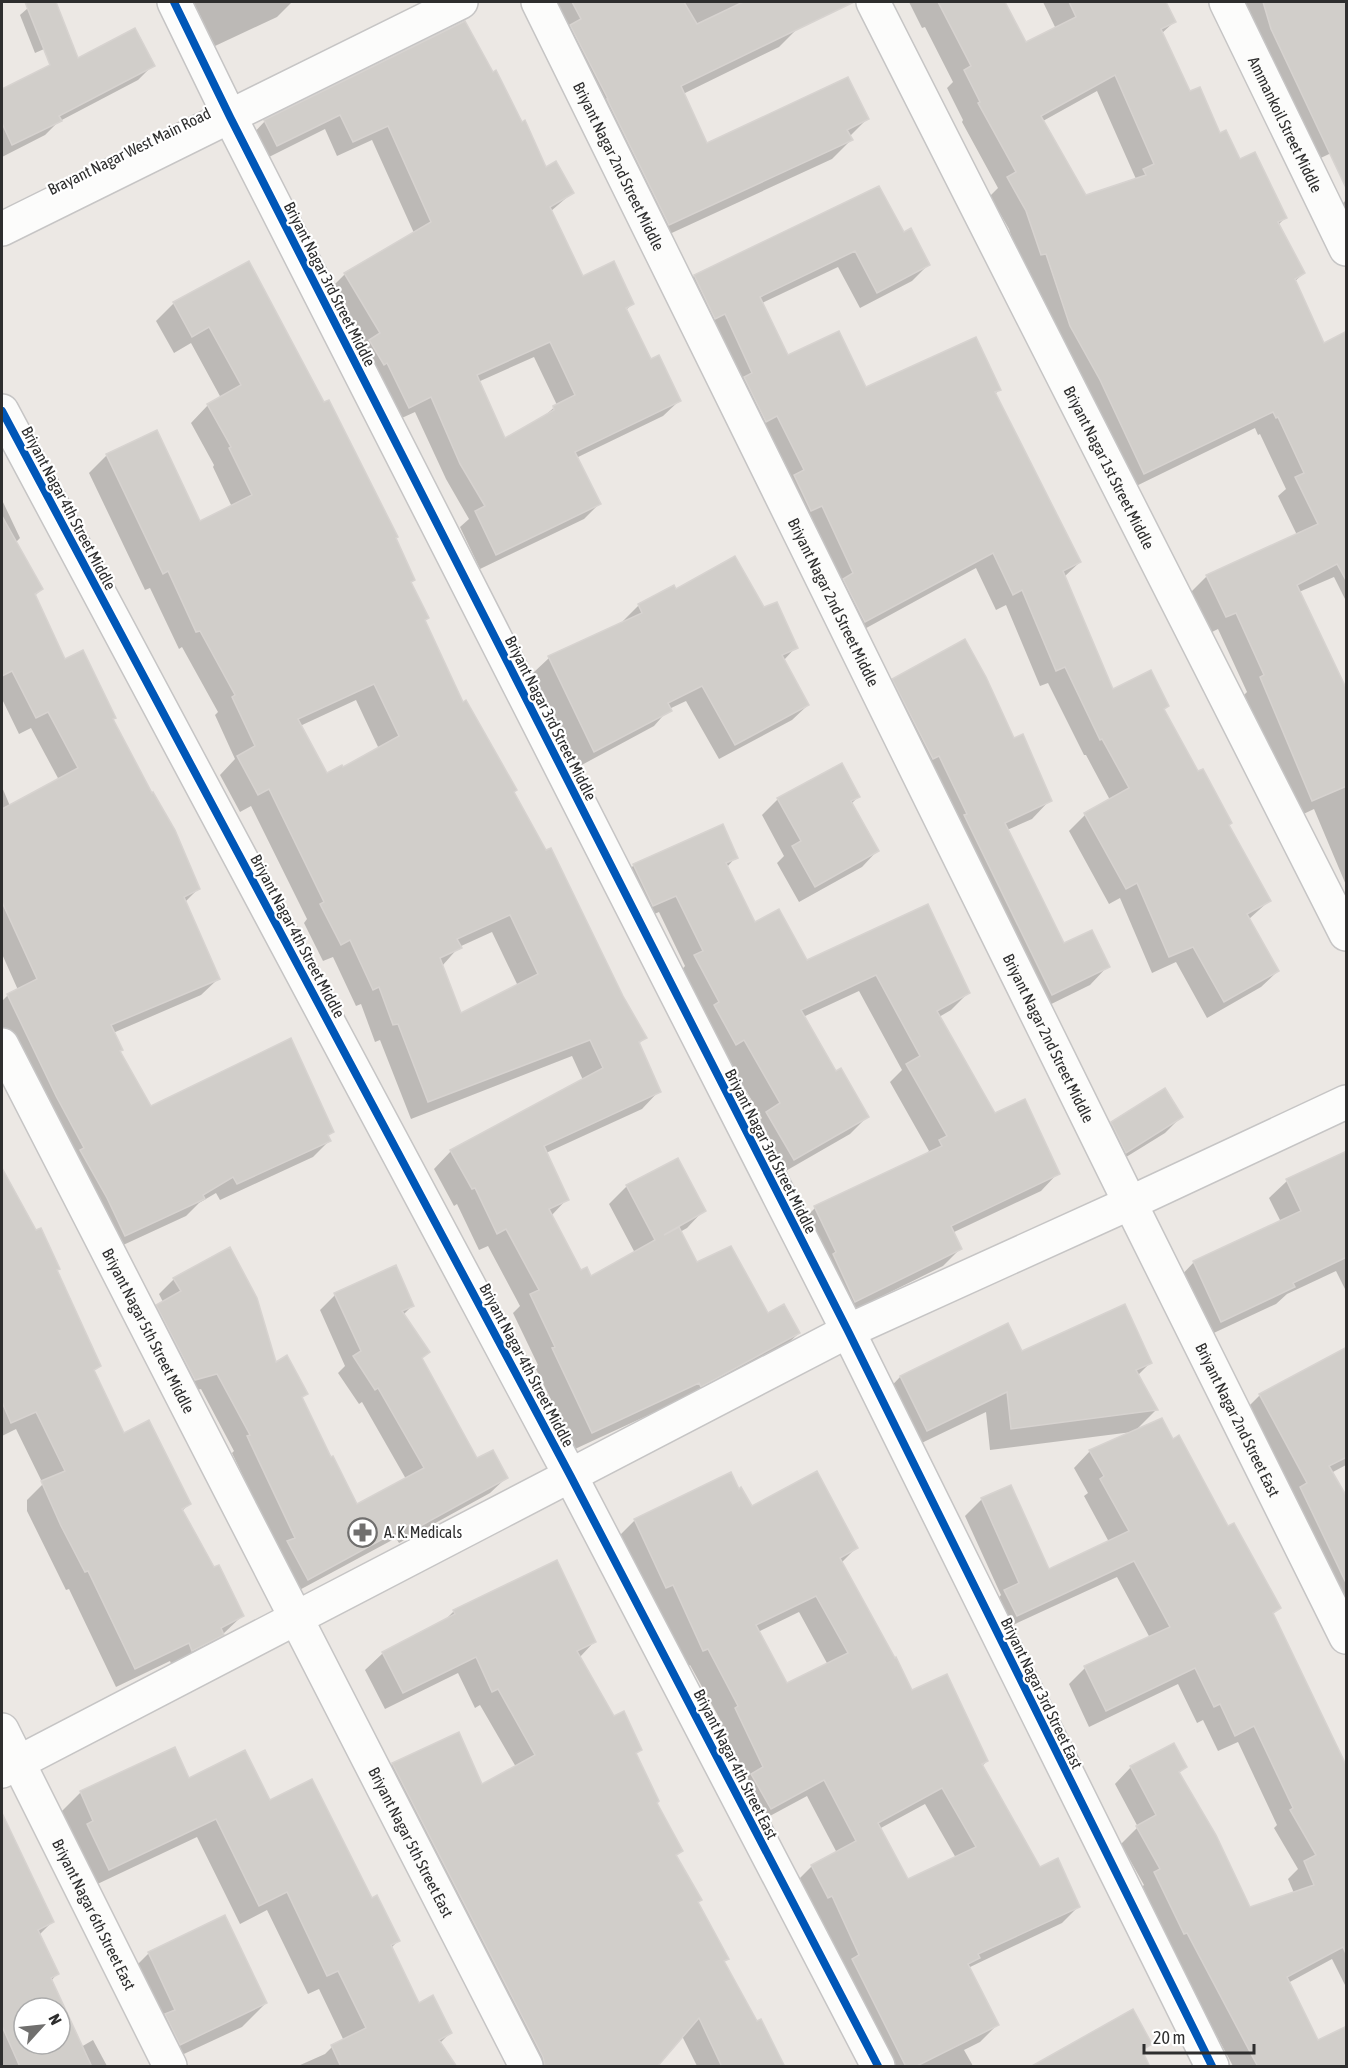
<svg xmlns="http://www.w3.org/2000/svg" width="1348" height="2068" viewBox="0 0 1348 2068" font-family="'Asap Condensed',sans-serif">
  <rect width="100%" height="100%" fill="#ece8e4"/>
  <!-- shadow -->
  <g fill="#0003" fill-rule="evenodd">
    <path d="M44,2H54L67,34L60,42L35,53L20,15L28,8Z"/>
    <path d="M196,2H292L277,17L215,46L194,3Z"/>
    <path d="M545,2H795L798,28L779,47L683,94L706,145L867,119L849,137L851,140L832,159L650,243Z"/>
    <path d="M909,2H1004L1026,44L1056,29L1043,2H1165L1174,22L1161,34L1189,93L1239,161L1285,218L1278,225L1304,273L1294,282L1324,345L1346,332V601L1334,577L1299,592L1346,694V885L1314,809L1295,818L1243,696L1247,692L1218,629L1208,634L1189,594L1207,576L1297,535L1278,496L1286,489L1260,434L1258,435L1255,428L1126,491L1053,344L1029,270L1023,272L1009,229L990,196L998,188L962,122L963,120L947,88L953,82L925,27L922,28ZM1097,91L1136,179L1086,197L1043,121Z"/>
    <path d="M1228,2H1346V146L1308,164Z"/>
    <path d="M464,23L545,169L572,193L551,211L582,278L632,304L626,310L650,361L679,401L663,416L576,458L599,504L584,519L480,569L460,527L469,519L446,479L415,412L393,422L330,289L345,274L414,233L372,140L337,156L325,129L261,161L250,137L265,121ZM534,357L557,405L542,418L505,440L478,382Z"/>
    <path d="M140,40L153,65L138,80L58,122L45,135L2,157V121Z"/>
    <path d="M878,188L904,234L928,265L912,281L860,308L838,267L762,303L787,357L866,389L999,390L995,394L1080,562L1064,577L1112,691L1167,706L1163,710L1269,901L1249,919L1278,971L1261,987L1207,1018L1176,962L1152,973L1120,898L1109,904L1069,831L1085,815L1110,800L1086,755H1084L1048,683L1040,686L1006,605L996,610L976,568L848,638L678,293L694,276Z"/>
    <path d="M1346,200V253L1328,219Z"/>
    <path d="M248,263L395,538L413,580L410,583L424,621L463,704L645,1037L638,1045L659,1091L642,1109L546,1153L567,1199L551,1216L580,1272L590,1278L635,1253L609,1204L627,1186L704,1210L687,1228L680,1232L697,1264L768,1315L799,1333L781,1350L681,1400L575,1449L535,1367L538,1365L513,1313L520,1306L488,1246L479,1250L457,1204L454,1206L434,1169L451,1151L583,1080L572,1056L411,1119L380,1040L375,1042L361,1004L356,1006L333,957L323,961L304,923L307,919L251,806L240,812L220,775L235,759L215,715L218,712L182,647L179,649L150,588L145,590L89,473L107,455L199,523L232,507L213,467L214,465L191,423L208,405L221,398L191,343L174,353L156,321L174,303ZM356,700L379,749L342,769L326,775L300,726ZM492,932L518,986L460,1015L442,966L459,947Z"/>
    <path d="M2,500L20,538L15,543L41,589L34,597L64,661L112,720L198,889L185,902L218,979L201,995L113,1033L119,1052L150,1108L332,1132L327,1137L329,1141L313,1157L220,1200L216,1193L199,1203L186,1216L108,1252L2,1034V1001L8,995L18,990L2,954V787L10,806L59,780L31,728L19,734L2,699Z"/>
    <path d="M639,605L763,609L796,647L784,660L808,705L792,720L719,759L686,701L669,709L654,726L578,767L533,673L549,658L624,623L623,621Z"/>
    <path d="M893,680L1013,740L1050,800L1032,819L1007,830L1063,945L1108,966L1090,985L1033,1013L875,699Z"/>
    <path d="M858,797L851,804L877,851L862,867L799,902L777,863L784,856L762,815L778,799Z"/>
    <path d="M736,857L727,867L754,924L806,962L927,906L968,993L951,1010L939,1017L995,1115L1058,1173L1041,1191L952,1233L960,1249L943,1266L838,1318L798,1225L815,1208L924,1156L929,1151L890,1082L902,1070L859,991L803,1017L836,1073L867,1117L850,1134L777,1176L750,1130L762,1118L678,974L685,966L659,912L636,922L617,882L634,865Z"/>
    <path d="M1181,1117L1165,1133L1110,1167L1096,1140L1112,1124Z"/>
    <path d="M1346,1171V1291L1336,1271L1287,1294L1276,1304L1203,1338L1177,1280L1194,1262L1281,1222L1269,1198L1287,1181Z"/>
    <path d="M2,1172L56,1271L99,1366L93,1372L124,1435L189,1504L182,1511L242,1616L203,1653L173,1669L170,1661L116,1687L69,1589L66,1590L27,1511V1500L43,1484L16,1429L2,1436Z"/>
    <path d="M174,1279L275,1364L306,1394L301,1399L330,1459L356,1506L406,1479L362,1402L359,1404L338,1373L345,1366L320,1310L335,1295L413,1305L403,1315L428,1352L421,1359L476,1460L506,1478L490,1493L399,1543L396,1538L292,1594L279,1552L232,1453L234,1451L201,1389L179,1395L142,1321L163,1302L159,1294Z"/>
    <path d="M1008,1325L1021,1353L1150,1363L1137,1376L1156,1410L1135,1431L1173,1441L1279,1608L1272,1615L1346,1785V1987L1332,1959L1288,1983L1318,2042L1346,2066H1233L1138,1890L1144,1885L1121,1844L1138,1827L1115,1784L1131,1767H1185L1178,1774L1249,1909L1294,1893L1288,1879L1298,1869L1274,1828L1277,1825L1238,1742L1218,1751L1203,1720L1197,1723L1178,1684L1089,1727L1069,1684L1085,1668L1150,1638L1117,1577L1000,1631L989,1608L1001,1595L965,1516L982,1499L1010,1487L1048,1571L1109,1542L1084,1496L1088,1493L1074,1468L1090,1451L1132,1432L990,1450L986,1412L905,1451L879,1399L900,1377Z"/>
    <path d="M1346,1349V1465L1331,1473L1346,1500V1620L1243,1412L1260,1395Z"/>
    <path d="M731,1474L738,1491L751,1508L856,1548L841,1563L911,1692L987,1761L982,1766L1039,1869L1079,1906L1062,1923L968,1968L997,2025L980,2042L964,2050L973,2066H881L795,1883L812,1866L837,1853L807,1796L753,1825L719,1726L722,1723L690,1665L686,1666L655,1601L649,1604L618,1537L635,1520ZM799,1612L828,1665L786,1685L758,1632ZM925,1804L956,1858L907,1881L879,1829Z"/>
    <path d="M454,1611L594,1642L579,1658L613,1718L640,1750L635,1754L656,1803L682,1851L675,1857L697,1903L727,1959L723,1962L783,2066H697L682,2036L656,2066H523L375,1781L392,1764L458,1734L482,1786L516,1767L480,1705L475,1708L458,1673L385,1709L365,1670L383,1653L443,1622Z"/>
    <path d="M174,1749L189,1780L270,1802L371,1900L398,1941L391,1948L418,2005L450,2033L440,2043L455,2066H298L325,2054L332,2047L344,2041L319,1989L308,1994L267,1910L240,1924L197,1837L89,1888L61,1812L80,1793Z"/>
    <path d="M6,1826L53,1921L39,1935L57,1974L51,1981L81,2047L93,2040L107,2066H2V1829ZM24,2008H60V2044H24Z"/>
    <path d="M225,1917L266,2003L242,2027L158,2066L125,1977L149,1953Z"/>
  </g>
  <!-- building -->
  <g fill="#d1ceca" stroke="#d7d3d0" stroke-width="1.5" fill-rule="evenodd">
    <path d="M25,2H56L78,58L135,28L155,66L59,116L62,121L12,145L2,123V89L50,65Z"/>
    <path d="M572,2H684L697,24L743,2H854L681,86L707,143L848,77L869,119L847,130L853,140L669,225L607,99H608L570,25L581,19Z"/>
    <path d="M938,2H1005L1026,42L1076,17L1069,2H1166L1176,22L1161,29L1190,91L1200,87L1220,133L1226,130L1240,159L1255,152L1287,218L1278,222L1305,273L1295,279L1324,343L1347,331V582L1337,564L1297,585L1347,690V786L1312,801L1260,677L1264,675L1236,613L1226,617L1206,575L1318,524L1295,477L1304,473L1278,417L1276,418L1273,412L1144,474L1100,380L1070,326L1046,254L1041,255L1026,211L1007,177L1016,172L978,103L980,102L964,70L971,66ZM1115,75L1154,164L1143,169L1146,175L1086,195L1041,116Z"/>
    <path d="M1263,2H1347V190L1271,29Z"/>
    <path d="M465,21L493,72L496,70L522,122L525,120L546,167L556,161L574,193L550,207L583,276L614,261L634,304L626,308L651,359L659,355L681,401L575,452L601,504L496,555L475,511L485,506L460,464L431,397L409,408L387,363L384,365L369,340L380,333L344,273L431,222L388,126L353,142L340,115L277,146L264,120ZM550,342L575,395L553,406L554,410L505,438L477,375Z"/>
    <path d="M879,186L904,232L911,228L930,265L877,293L855,251L760,297L788,355L839,331L866,387L976,337L1001,390L995,392L1081,562L1063,571L1113,689L1151,670L1169,706L1164,709L1198,771L1203,769L1232,823L1229,825L1271,901L1247,914L1279,971L1224,1002L1193,947L1169,957L1137,883L1126,889L1084,813L1129,788L1102,739L1100,740L1065,667L1056,671L1022,590L1013,595L993,553L865,622L843,579L853,573L822,506L811,511L794,475L804,470L777,416L766,422L744,377L752,373L725,314L715,319L694,275Z"/>
    <path d="M249,261L324,402L329,400L398,537L396,538L415,580L411,582L429,618L425,620L463,702L466,700L517,790L514,792L546,850L551,848L623,996L647,1038L639,1042L661,1092L544,1146L569,1200L549,1209L581,1270L587,1267L591,1276L655,1240L626,1185L678,1158L706,1211L664,1235L679,1227L697,1262L731,1246L768,1313L784,1304L800,1333L701,1387L699,1383L592,1433L552,1348L555,1347L530,1294L539,1290L506,1229L497,1234L475,1188L472,1189L450,1150L603,1068L590,1040L428,1102L398,1024L393,1025L379,987L373,990L350,940L341,945L320,904L324,902L269,789L258,795L237,756L255,746L232,697L235,695L200,631L196,632L168,571L163,574L106,454L157,430L200,521L252,495L229,448L231,447L207,404L241,385L209,327L192,337L173,302ZM374,684L399,736L343,767L342,765L327,773L298,719ZM510,915L538,974L461,1013L440,958L462,948L457,939Z"/>
    <path d="M2,516L43,589L35,594L65,659L83,650L116,718L113,719L152,793L153,792L175,830L200,889L184,897L220,979L111,1025L123,1050L120,1051L151,1106L291,1038L334,1132L328,1135L331,1141L237,1184L233,1177L203,1195L205,1199L125,1236L107,1198L80,1150L84,1148L56,1096L7,994L37,979L2,902V809L78,768L48,712L36,718L12,671L2,676Z"/>
    <path d="M735,556L764,607L777,602L798,648L782,655L809,705L735,745L702,686L668,703L672,711L594,752L548,656L642,613L638,604L674,585L676,589Z"/>
    <path d="M965,639L986,677L1014,738L1023,734L1052,801L1005,823L1064,943L1092,930L1110,967L1052,995L964,815L967,814L939,756L933,759L892,679Z"/>
    <path d="M842,763L860,797L851,801L879,851L815,887L792,846L801,841L777,798Z"/>
    <path d="M723,824L738,858L726,863L755,922L779,909L807,960L928,904L970,993L937,1011L995,1113L1025,1099L1060,1174L951,1226L962,1249L855,1302L833,1254L836,1252L814,1206L942,1146L939,1140L947,1136L906,1064L920,1056L876,975L801,1010L836,1071L841,1068L869,1117L794,1160L766,1112L780,1103L744,1040L736,1045L714,1005L719,1002L694,955L703,951L676,896L653,906L633,864Z"/>
    <path d="M1165,1088L1183,1117L1126,1153L1111,1122Z"/>
    <path d="M1347,1151V1257L1293,1283L1295,1287L1221,1322L1193,1261L1301,1211L1286,1179Z"/>
    <path d="M2,1168L36,1230L41,1228L60,1269L57,1270L101,1366L94,1370L124,1433L149,1420L191,1504L182,1509L214,1567L219,1565L244,1616L221,1628L224,1635L192,1651L189,1643L135,1669L88,1571L85,1572L61,1526L41,1481L65,1471L36,1412L11,1423L2,1402Z"/>
    <path d="M230,1247L257,1298L276,1362L287,1355L308,1394L302,1397L331,1457L333,1456L357,1504L424,1468L378,1388L375,1390L353,1356L361,1351L334,1293L396,1265L414,1306L402,1311L430,1352L422,1358L477,1458L493,1450L508,1478L415,1529L412,1523L308,1580L287,1541L295,1538L247,1436L250,1435L217,1374L195,1380L156,1305L181,1291L173,1278Z"/>
    <path d="M1125,1304L1152,1363L1136,1370L1158,1410L1011,1429L1007,1392L927,1431L900,1376L1008,1323L1022,1351Z"/>
    <path d="M1347,1347V1457L1329,1466L1347,1497V1585L1300,1487L1307,1483L1259,1394Z"/>
    <path d="M1162,1418L1173,1439L1179,1435L1228,1526L1234,1523L1281,1608L1273,1613L1347,1767V1956L1343,1947L1287,1977L1318,2040L1347,2026V2067H1258L1187,1933L1184,1934L1154,1872L1160,1869L1136,1826L1156,1815L1130,1766L1174,1743L1187,1767L1179,1772L1216,1835L1250,1907L1314,1885L1304,1861L1316,1855L1290,1810L1293,1808L1254,1726L1235,1736L1220,1704L1214,1707L1195,1668L1106,1711L1084,1666L1170,1627L1134,1561L1017,1616L1004,1590L1019,1583L981,1498L1011,1485L1049,1569L1129,1531L1100,1479L1104,1476L1089,1450Z"/>
    <path d="M817,1471L858,1548L840,1558L895,1658L896,1657L912,1690L947,1674L988,1761L982,1764L1040,1867L1058,1858L1080,1907L978,1954L980,1958L968,1964L999,2025L915,2067H906L852,1959L859,1955L832,1896L828,1898L811,1865L856,1841L824,1780L771,1809L751,1774L763,1767L735,1708L738,1706L708,1649L703,1651L673,1585L666,1588L634,1519L731,1472L739,1489L741,1487L752,1506ZM816,1596L848,1653L787,1683L756,1625ZM942,1788L976,1847L908,1879L878,1823Z"/>
    <path d="M557,1560L596,1642L577,1651L614,1716L624,1711L642,1750L636,1753L659,1801L657,1803L683,1851L676,1855L702,1900L698,1902L729,1959L724,1961L757,2021L761,2019L785,2067H722L699,2018L657,2067H545L543,2057L392,1763L459,1732L482,1784L535,1755L498,1689L492,1692L476,1657L403,1693L382,1652L455,1614L453,1610Z"/>
    <path d="M175,1747L189,1778L245,1750L270,1800L312,1779L372,1898L377,1895L400,1941L391,1945L419,2003L433,1995L452,2033L439,2040L457,2067H341L331,2045L366,2028L338,1971L327,1976L287,1892L259,1906L216,1819L109,1870L87,1824L93,1821L80,1791Z"/>
    <path d="M2,1813L54,1922L38,1930L59,1974L51,1978L92,2067H20L2,2026ZM24,2008H60V2044H24Z"/>
    <path d="M225,1915L267,2003L180,2045L165,2014L175,2010L148,1952Z"/>
    <path d="M1133,2009L1152,2044L1142,2050L1150,2067H1030Z"/>
  </g>
  <g fill="none" stroke-linecap="round" stroke-linejoin="round">
    <defs>
      <g id="minor">
        <path d="M174,2L230,117L848,1331L1212,2066"/>
        <path id="s1" d="M538,2L1130,1203L1346,1637"/>
        <path id="s2" d="M1226,2L1346,249"/>
        <path d="M2,411L570,1475L878,2066"/>
        <path id="s3" d="M2,1045L526,2066"/>
        <path id="s4" d="M2,1730L170,2066"/>
      </g>
      <g id="tertiary">
        <path id="s5" d="M873,2L1346,934"/>
        <path d="M2,229L461,2"/>
        <path d="M2,1771L848,1331L1130,1203L1346,1102"/>
      </g>
    </defs>
    <!-- minor casing -->
    <use href="#minor" stroke="#c6c5c5" stroke-width="36"/>
    <!-- tertiary casing -->
    <use href="#tertiary" stroke="#c6c5c5" stroke-width="36"/>
    <!-- minor -->
    <use href="#minor" stroke="#fcfcfb" stroke-width="33"/>
    <!-- tertiary -->
    <use href="#tertiary" stroke="#fcfcfb" stroke-width="33"/>
    <defs>
      <g id="cycleway">
        <path d="M174,2L230,117L848,1331L1212,2066"/>
        <path d="M2,411L570,1475L878,2066"/>
      </g>
    </defs>
    <!-- cycleway casing -->
    <use href="#cycleway" stroke="#fff" stroke-width="11"/>
    <!-- cycleway -->
    <use href="#cycleway" stroke="#0057b8" stroke-width="8"/>
  </g>
  <!-- icons -->
  <defs>
    <symbol id="pharmacy-ring" viewBox="-11 -11 22 22"><circle r="9.5" fill="#fff" stroke="#706f6e" stroke-width="1.5"/><path d="M-2-6h4v4h4v4h-4v4h-4v-4h-4v-4h4Z" fill="#706f6e"/></symbol>
  </defs>
  <g fill-rule="evenodd">
    <use href="#pharmacy-ring" x="346" y="1516" width="33" height="33"/>
  </g>
  <g text-anchor="middle" dominant-baseline="central" stroke-width="4.5" stroke-linejoin="round" paint-order="stroke">
    <!-- street labels -->
    <g font-size="16" fill="#2e2e2e" stroke="#fff">
      <text stroke="none"><textPath href="#s2" startOffset="136">Ammankoil Street Middle</textPath></text>
      <text transform="translate(129 151) rotate(-26)">Brayant Nagar West Main Road</text>
      <text stroke="none"><textPath href="#s1" startOffset="183">Briyant Nagar 2nd Street Middle</textPath></text>
      <text transform="translate(330 284) rotate(63)">Briyant Nagar 3rd Street Middle</text>
      <text stroke="none"><textPath href="#s5" startOffset="522">Briyant Nagar 1st Street Middle</textPath></text>
      <text transform="translate(69 508) rotate(62)">Briyant Nagar 4th Street Middle</text>
      <text stroke="none"><textPath href="#s1" startOffset="669">Briyant Nagar 2nd Street Middle</textPath></text>
      <text transform="translate(551 718) rotate(63)">Briyant Nagar 3rd Street Middle</text>
      <text transform="translate(298 936) rotate(62)">Briyant Nagar 4th Street Middle</text>
      <text stroke="none"><textPath href="#s1" startOffset="1155">Briyant Nagar 2nd Street Middle</textPath></text>
      <text transform="translate(771 1151) rotate(63)">Briyant Nagar 3rd Street Middle</text>
      <text stroke="none"><textPath href="#s3" startOffset="321">Briyant Nagar 5th Street Middle</textPath></text>
      <text transform="translate(527 1365) rotate(62)">Briyant Nagar 4th Street Middle</text>
      <text stroke="none"><textPath href="#s1" startOffset="1581">Briyant Nagar 2nd Street East</textPath></text>
      <text transform="translate(1042 1693) rotate(64)">Briyant Nagar 3rd Street East</text>
      <text transform="translate(736 1764) rotate(63)">Briyant Nagar 4th Street East</text>
      <text stroke="none"><textPath href="#s3" startOffset="896">Briyant Nagar 5th Street East</textPath></text>
      <text stroke="none"><textPath href="#s4" startOffset="206">Briyant Nagar 6th Street East</textPath></text>
    </g>
    <!-- poi labels -->
    <g font-size="16" fill="#2e2e2e" stroke="#fff" text-anchor="start">
      <text x="384" y="1532">A. K. Medicals</text>
    </g>
  </g>
  <!-- border -->
  <rect width="1348" height="2068" fill="none" stroke="#2e2e2e" stroke-width="6"/>
  <!-- north arrow -->
  <g transform="translate(42 2026) rotate(63)"><circle r="28" fill="#ffffff" stroke="#ababab" stroke-width="1.5"/>
  <path d="M0-4.5L10 22L0 15L-10 22Z" fill="#706f6e"/>
  <text y="-9" font-size="16" font-weight="bold" text-anchor="middle" fill="#2e2e2e">N</text>
  </g>
  <!-- scale -->
  <path d="M1144 2044v9h110v-9" fill="none" stroke="#2e2e2e" stroke-width="3"/>
  <text x="1153" y="2044" font-size="18" fill="#2e2e2e" stroke="#ffffff" stroke-width="4.5" paint-order="stroke">20 m</text>
</svg>
